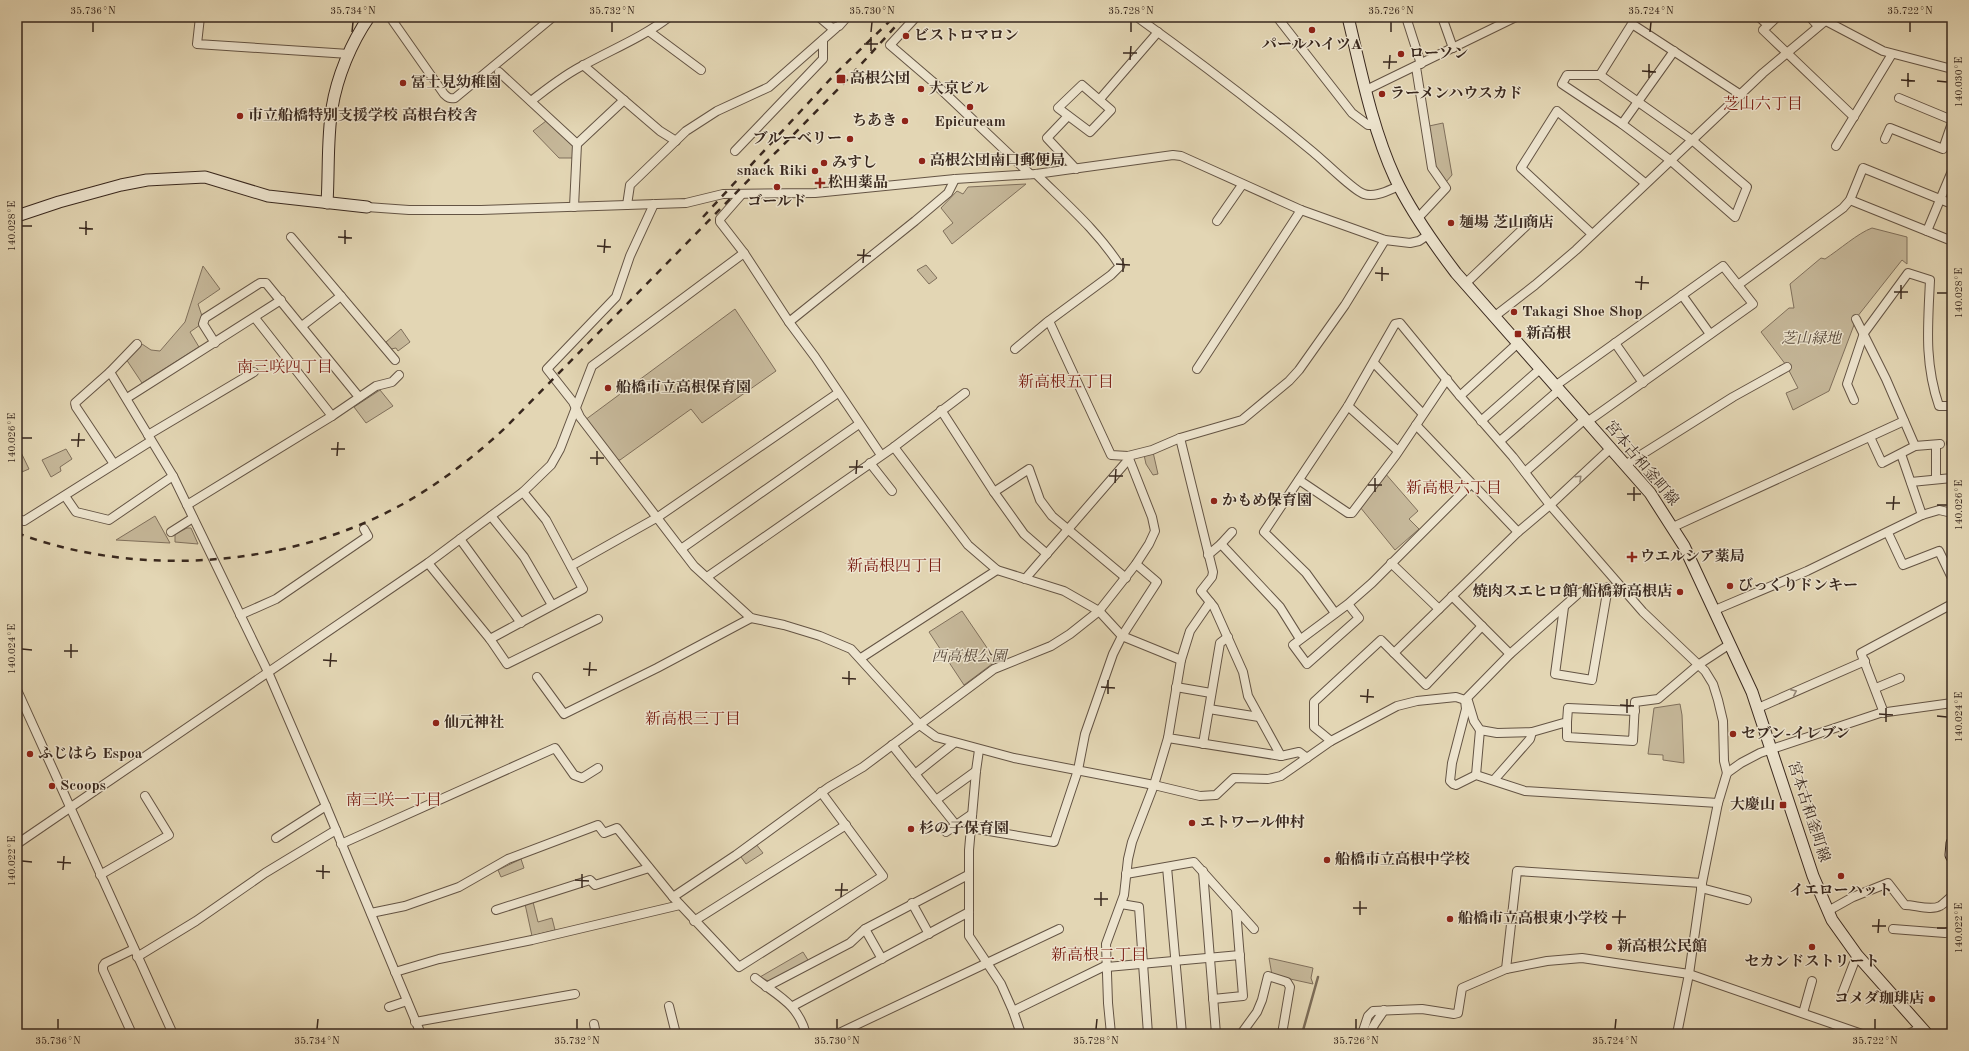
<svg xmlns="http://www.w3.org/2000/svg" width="1969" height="1051" viewBox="0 0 1969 1051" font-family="'Old Standard TT','Noto Serif JP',serif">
  <rect width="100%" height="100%" fill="#e3d6b4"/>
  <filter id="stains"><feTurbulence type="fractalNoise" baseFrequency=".005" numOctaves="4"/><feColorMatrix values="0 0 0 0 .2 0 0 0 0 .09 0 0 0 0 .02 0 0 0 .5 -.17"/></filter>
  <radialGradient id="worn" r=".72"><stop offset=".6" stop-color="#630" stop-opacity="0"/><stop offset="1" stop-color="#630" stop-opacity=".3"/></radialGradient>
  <!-- green -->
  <g fill="#c6b89a" stroke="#80705c">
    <path d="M546,121L573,146V158H559L533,131Z"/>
    <path d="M1443,123L1452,175L1446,182L1435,167L1429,126Z"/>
    <path d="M1026,184L952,244L943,231L953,223L941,208L957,191L963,194L968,187Z"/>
    <path d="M1872,228L1907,237V264L1902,260L1857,317L1829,391L1793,410L1786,393L1798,388L1786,365L1761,332L1789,308H1794L1790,284L1821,258L1825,259C1839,250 1858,233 1872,228Z"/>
    <path d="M926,265L937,278L929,284L917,270Z"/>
    <path d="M203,266L220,289L198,304L202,316L200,325L190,332L199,347L142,383L126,359L142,344L151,350L160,351L185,322Z"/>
    <path d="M735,309L776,371L702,423L691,409L620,460H616L585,420Z"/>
    <path d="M401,329L410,342L398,351L396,348L391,349L386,342Z"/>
    <path d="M380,390L393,406L366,423L354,407Z"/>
    <path d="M17,444L29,469L17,474Z"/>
    <path d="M66,449L72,459L60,467L61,471L51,477L42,460Z"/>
    <path d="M1153,452L1158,474L1153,475L1146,464L1144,455Z"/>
    <path d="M1384,472L1418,511L1409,519L1419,529L1395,550L1360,507Z"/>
    <path d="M155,516L170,543L116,540Z"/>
    <path d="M187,528H191L198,544L175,542V534Z"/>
    <path d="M962,611L996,661L964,685L929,632Z"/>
    <path d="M1680,704L1682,715L1684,763L1663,760V755L1648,754L1654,708Z"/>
    <path d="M756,844L763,853L746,864L741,857V854Z"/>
    <path d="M521,859L524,868L501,877L498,870Z"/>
    <path d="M533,902L538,922L552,918L555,930L532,936L525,904Z"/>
    <path d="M803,952L808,960L807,963L770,982L760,977Z"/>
    <path d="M1269,958L1313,968L1311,978L1313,984L1272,975Z"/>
  </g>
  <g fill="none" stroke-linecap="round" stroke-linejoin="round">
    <!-- stream -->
    <path stroke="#7c6d59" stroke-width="2.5" d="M1302,1034L1318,977"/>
    <defs>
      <g id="street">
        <path d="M200,17L197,44L349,54"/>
        <path d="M390,17L444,94C448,98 450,99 455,98L553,17"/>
        <path d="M819,17L832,28L839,26L847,17"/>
        <path d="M916,17L890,45L932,81L1030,174"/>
        <path d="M1137,17C1197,60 1256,105 1313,152C1323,160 1355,192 1364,194C1375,198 1389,190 1399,186"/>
        <path d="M1277,17L1352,113L1368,125H1376"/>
        <path d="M1406,17L1421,64"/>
        <path d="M1442,17L1453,48"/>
        <path d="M1759,17L1768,25"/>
        <path d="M1777,17L1763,30L1854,117"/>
        <path d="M1810,17L1818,26"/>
        <path d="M1826,21L1883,51L1952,69"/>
        <path d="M650,32L701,70"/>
        <path d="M583,65L660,131L676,141"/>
        <path d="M1416,67L1432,168L1446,188L1418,218"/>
        <path d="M499,72L577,144L574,207"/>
        <path d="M1567,75H1600L1692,140L1747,187L1735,217L1670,160L1622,124L1562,84Z"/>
        <path d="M1600,75L1632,24L1741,95"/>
        <path d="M1082,85L1111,110L1090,132L1058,108Z"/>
        <path d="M1366,90L1516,17"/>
        <path d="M1899,98L1952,120"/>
        <path d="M1100,99L1158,32"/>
        <path d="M531,101C548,88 565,74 584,65C613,49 643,37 669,17"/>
        <path d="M1068,116L1047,138L1076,169"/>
        <path d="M1622,124L1674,51"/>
        <path d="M1885,139L1890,128L1943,149L1952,123"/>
        <path d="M577,144L624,100"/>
        <path d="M1836,146L1892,54"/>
        <path d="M735,151L823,59V40"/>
        <path d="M741,195L720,219V222L744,253L789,322L815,357L881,455"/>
        <path d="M1850,200L1952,241"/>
        <path d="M654,204L630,256L616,297L547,369L573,402L580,417L694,566L751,618L784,625L820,636L851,649L921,726L936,737L1014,758L1154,785L1200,796L1216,795L1234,778L1268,779L1281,776L1331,741L1397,706L1417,701L1456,697L1465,700L1466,709L1452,763L1450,781L1453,784L1456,785L1476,775L1525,791L1718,803"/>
        <path d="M627,205L630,185L686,131L717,111L769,87L836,28"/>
        <path d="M367,207L409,210H481L686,203L723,194L815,193L955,179L1036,174L1173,155L1181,156L1301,210L1385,240L1410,243L1419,241L1428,235"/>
        <path d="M1217,221L1242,185"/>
        <path d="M1927,231L1952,171"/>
        <path d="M1592,234L1521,168L1557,111L1645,183"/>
        <path d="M291,237L395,360"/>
        <path d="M1466,283L1526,226"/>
        <path d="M1738,285L1843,208L1850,200L1863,168L1952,204"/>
        <path d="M1682,295L1710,334"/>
        <path d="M1495,316L1535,285L1576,250L1763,73L1830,17"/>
        <path d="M255,318L332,416"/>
        <path d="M1856,319L1886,379L1915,446"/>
        <path d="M1049,321L1111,455L1128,456L1152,450L1180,438L1242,420L1289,381L1299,370L1345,305L1385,240"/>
        <path d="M789,322L915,221L948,193L955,179"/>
        <path d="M302,326L341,296"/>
        <path d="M215,343L203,324L205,318L260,283H266L359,397"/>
        <path d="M1615,343L1643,383"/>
        <path d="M1015,349L1046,323L1111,275L1120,266C1098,231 1065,203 1036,174"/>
        <path d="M1374,363L1422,413"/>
        <path d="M1197,369L1301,210"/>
        <path d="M110,372L173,476L268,672L326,806L421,1034"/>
        <path d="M1555,386L1723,266L1753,304L1587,422"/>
        <path d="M1460,396L1518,343"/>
        <path d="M127,398L281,300"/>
        <path d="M1854,400L1847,384L1864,333L1908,273L1930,280C1928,325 1924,362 1939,406H1952"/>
        <path d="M1348,406L1398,451"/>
        <path d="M941,410L994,492L1024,534L1047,554"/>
        <path d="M1481,421L1540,369"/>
        <path d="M1416,425L1518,532"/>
        <path d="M148,435L254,372"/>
        <path d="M1870,437L1882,463L1915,446L1940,444"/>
        <path d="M1180,438L1213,572L1212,577L1201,591L1214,607L1243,672L1248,696L1281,756L1299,752L1307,758"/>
        <path d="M1500,441L1559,390"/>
        <path d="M1951,443H1952"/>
        <path d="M1936,445V479"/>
        <path d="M894,447L968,545L997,570L1064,591L1099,611L1122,636L1181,660"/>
        <path d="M1901,454L1922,515"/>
        <path d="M870,463L892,491"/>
        <path d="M114,464L76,407L75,403L110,372L137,344"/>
        <path d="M1625,465L1733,397L1787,367"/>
        <path d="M1525,472L1584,420"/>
        <path d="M1299,480L1348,513H1352L1396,455L1447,379"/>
        <path d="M1911,482L1952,478"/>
        <path d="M994,492L1029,469L1040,500L1052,516L1126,578"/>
        <path d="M65,496L76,512L109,520L173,476"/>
        <path d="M187,505L332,416L376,386L392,382L399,375"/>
        <path d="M491,516L524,557L552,605"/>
        <path d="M17,518L24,521L151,441"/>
        <path d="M1673,527L1904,421"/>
        <path d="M171,532L193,518"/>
        <path d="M1888,533L1903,565L1939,551L1952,578"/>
        <path d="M460,539L521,623"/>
        <path d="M1221,544L1232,532"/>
        <path d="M681,549L859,424"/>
        <path d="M1208,555L1221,544L1280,607L1300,639"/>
        <path d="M428,563L490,639L507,664L598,619"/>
        <path d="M1391,563L1439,609"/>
        <path d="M571,566L658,517L838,393"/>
        <path d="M707,577L894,447L965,393"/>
        <path d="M1025,579L1128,460"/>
        <path d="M1452,596L1510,654"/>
        <path d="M1210,602L1190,631L1181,660L1168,738L1281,756"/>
        <path d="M1348,604L1359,618L1307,664L1293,645L1348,604L1372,583L1471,484"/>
        <path d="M1564,607L1555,674L1592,680L1608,587"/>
        <path d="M1715,610L1807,571L1922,515L1939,510L1952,513"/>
        <path d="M1335,613L1306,573L1264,532L1348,406L1395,324L1400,323L1460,396L1513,457L1550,505L1643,612L1705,671L1713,684L1718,700L1723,721L1724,761L1727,773"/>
        <path d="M240,615L276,599L368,536L364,529"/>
        <path d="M490,639L583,589L546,520L523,492"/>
        <path d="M1394,653L1518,532L1550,505L1611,448"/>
        <path d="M861,658L997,570"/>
        <path d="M537,677L564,714L657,668L751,618"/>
        <path d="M1176,687L1211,693"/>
        <path d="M1876,688L1900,678"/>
        <path d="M17,690L173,1034"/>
        <path d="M1465,700L1510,654L1579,593L1595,588L1624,589"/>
        <path d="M1468,701L1474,721L1480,730L1497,733L1532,732L1567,722L1568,708L1635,711"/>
        <path d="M1758,708L1865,661"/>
        <path d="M1209,709L1259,717"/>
        <path d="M1884,713L1861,653L1952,604"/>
        <path d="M1567,722V737L1633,741L1635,702L1658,699L1698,665L1730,644"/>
        <path d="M1331,741L1314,727V702L1381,640L1426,685L1482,626"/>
        <path d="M1203,744L1220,643L1228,637"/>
        <path d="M892,745L956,825"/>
        <path d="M979,750L976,771L969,850V936L1001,984L1013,1011L1021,1034"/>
        <path d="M915,774L954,743"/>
        <path d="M1476,775L1480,730"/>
        <path d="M1494,780L1530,739L1532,732"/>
        <path d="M936,800L976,771"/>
        <path d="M971,828L1054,842L1078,770L1085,734L1113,654L1122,636L1157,582L1136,564"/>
        <path d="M946,832L972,814"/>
        <path d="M276,838L326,806"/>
        <path d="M17,844L428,563L523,492L551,465L560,449L592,366L744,253"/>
        <path d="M341,844L555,748L574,775L582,778L598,768"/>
        <path d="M1167,867L1182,1034"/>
        <path d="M1203,871L1216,1034"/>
        <path d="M1126,874L1194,862L1254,929"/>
        <path d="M100,875L169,835L145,796"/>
        <path d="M1701,888L1747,900"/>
        <path d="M673,897L736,855L829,787L863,767L994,669L1051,646L1070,634L1099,611L1136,564L1149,544L1155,531L1152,517L1128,456"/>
        <path d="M912,903L929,934"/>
        <path d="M1121,904L1139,907L1148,1034"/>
        <path d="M496,910L590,880L595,885L649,868"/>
        <path d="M1828,911L1853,897L1888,883L1905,905C1915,905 1931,911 1940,906C1944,904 1948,899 1952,896"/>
        <path d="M371,913L405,906L459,887L508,859L598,825L604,833L617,828L673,897L739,967L883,876L821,792"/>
        <path d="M694,921L846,825"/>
        <path d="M865,929L882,959"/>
        <path d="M1893,929L1945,933L1952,930"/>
        <path d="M137,957L196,921L265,873L336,830"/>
        <path d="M1107,967L1240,955"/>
        <path d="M1506,969L1517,871L1702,883"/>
        <path d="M395,972L439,959L532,940L680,905"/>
        <path d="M755,978C778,996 798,1004 806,1034"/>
        <path d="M766,987L850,943L865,929L968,875"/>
        <path d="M1842,994L1857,955"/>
        <path d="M1213,999L1243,996L1236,909"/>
        <path d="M669,1006L676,1034"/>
        <path d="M793,1006L969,912"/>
        <path d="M389,1007L407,1001"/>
        <path d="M1013,1011L1107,965"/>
        <path d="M1803,1013L1812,981"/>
        <path d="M415,1022L575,994"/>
        <path d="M594,1024L596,1034"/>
        <path d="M17,1032L18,1034"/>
        <path d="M132,1034L103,970V966L105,963L134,949"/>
        <path d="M837,1034L1059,929"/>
        <path d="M1111,1034L1108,1003L1106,944L1124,895L1128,859L1132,842L1154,785L1168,738"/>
        <path d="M1241,1034L1257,1012L1262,1000L1268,976L1287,982L1290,987L1282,1034"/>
        <path d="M1362,1034L1368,1016L1373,1011L1422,1009L1454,1014L1458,1013L1462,988L1506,969L1547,961L1582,958L1689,974L1862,1034"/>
        <path d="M1370,1034C1373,1024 1379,1019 1384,1010"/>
        <path d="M1677,1034L1689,974L1702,883L1718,803L1727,773L1741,763L1760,753L1880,713L1952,703"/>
        <path d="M1908,1034L1921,1028"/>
      </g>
      <g id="secondary">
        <path d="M1348,17C1361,71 1372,128 1395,178C1411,212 1434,244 1456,273L1650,493L1684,546L1752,692L1813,876L1832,920L1857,955L1927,1034"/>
        <path d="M327,203C329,172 327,139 332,108C337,77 351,43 369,17"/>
        <path d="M17,216L59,202L121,185L147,180L205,177L268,196L367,207"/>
        <path d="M1952,843L1951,855L1952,857"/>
      </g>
    </defs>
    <!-- street casing -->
    <use href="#street" stroke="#645444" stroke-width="10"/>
    <!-- secondary casing -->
    <use href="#secondary" stroke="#39281e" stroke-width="13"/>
    <!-- street -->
    <use href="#street" stroke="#ede4ce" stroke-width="8"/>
    <!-- secondary -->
    <use href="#secondary" stroke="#ede4ce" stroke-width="11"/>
    <!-- rail -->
    <g stroke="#39281e" stroke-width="2.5" stroke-dasharray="7 7" stroke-linecap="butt">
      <path d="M703,217L835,74L894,17"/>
      <path d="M17,533C139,579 290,567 403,504C440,483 474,457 505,428L845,82L904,17"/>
    </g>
  </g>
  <!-- one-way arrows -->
  <defs><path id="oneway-chevron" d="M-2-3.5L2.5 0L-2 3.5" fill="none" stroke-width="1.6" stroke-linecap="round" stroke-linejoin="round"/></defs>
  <g stroke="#938676">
    <use href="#oneway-chevron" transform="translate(1579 478) rotate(-43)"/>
    <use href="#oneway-chevron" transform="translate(1794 692) rotate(-24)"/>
  </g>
  <!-- ticks -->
  <path fill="none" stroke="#39281e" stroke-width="1.5" d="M93,32V22M352,32L353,22M612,32V22M871,32L872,22M1131,32V22M1391,32V22M1650,32L1651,22M1910,32V22M864,44H878M871,51V37M1123,53H1137M1130,60L1131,46M1383,62H1397M1389,69L1390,55M1642,71L1656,72M1649,78V64M1901,80L1915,81M1937,81L1947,82M1908,87V73M22,226H32M79,228L93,229M86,235V221M338,237L352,238M345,244V230M597,246L611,247M604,253L605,239M857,255L871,256M863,263L864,249M1116,264L1130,265M1123,272V258M1375,273L1389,274M1382,281V267M1635,282L1649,283M1641,290L1642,276M1894,292H1908M1937,293H1947M1901,299V285M22,438H32M71,440H85M78,447L79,433M331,449H345M337,456L338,442M590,458H604M597,465V451M849,467H863M856,474L857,460M1109,476H1123M1115,483L1116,469M1368,485H1382M1375,492V478M1627,494H1641M1634,501V487M1886,503H1900M1937,505H1947M1893,510L1894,496M22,649L32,650M64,651H78M71,658V644M323,660L337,661M330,667L331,653M583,669L597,670M589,676L590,662M842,678L856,679M849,685V671M1101,687L1115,688M1108,694V680M1360,696L1374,697M1367,703L1368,689M1620,705L1634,706M1627,713V699M1879,714L1893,715M1937,716L1947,717M1886,722V708M22,861L32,862M57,862L71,863M63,870L64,856M316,871L330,872M323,879V865M575,880L589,881M582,888V874M835,890H848M841,897L842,883M1094,899H1108M1101,906V892M1353,908H1367M1360,915V901M1612,917H1626M1619,924L1620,910M1872,926H1886M1937,928H1947M1878,933L1879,919M58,1029V1019M317,1029L318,1019M577,1029V1019M837,1029V1019M1096,1029L1097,1019M1356,1029V1019M1615,1029L1616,1019M1875,1029V1019"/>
  <!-- markers -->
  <g fill="#8f2418" stroke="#ede4ce" stroke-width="1.5">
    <circle cx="1312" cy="30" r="4"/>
    <circle cx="906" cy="36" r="4"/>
    <circle cx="1401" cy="54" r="4"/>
    <rect x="836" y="74" width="10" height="10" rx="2"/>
    <circle cx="403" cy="83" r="4"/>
    <circle cx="921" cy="89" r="4"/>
    <circle cx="1382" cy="94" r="4"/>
    <circle cx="970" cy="107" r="4"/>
    <circle cx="240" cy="116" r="4"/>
    <circle cx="905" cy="121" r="4"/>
    <circle cx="850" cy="139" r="4"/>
    <circle cx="922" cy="161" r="4"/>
    <circle cx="824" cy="163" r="4"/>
    <circle cx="815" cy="171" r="4"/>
    <path d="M818 177h4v4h4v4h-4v4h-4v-4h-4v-4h4z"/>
    <circle cx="777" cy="187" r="4"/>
    <circle cx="1451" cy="223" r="4"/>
    <circle cx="1514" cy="312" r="4"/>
    <rect x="1514" y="330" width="8" height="8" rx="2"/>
    <circle cx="608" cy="388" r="4"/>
    <circle cx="1214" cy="501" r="4"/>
    <path d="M1630 551h4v4h4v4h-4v4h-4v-4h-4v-4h4z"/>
    <circle cx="1730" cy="586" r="4"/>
    <circle cx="1680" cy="592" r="4"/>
    <circle cx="436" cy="723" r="4"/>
    <circle cx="1733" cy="734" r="4"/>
    <circle cx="30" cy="754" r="4"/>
    <circle cx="52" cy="786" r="4"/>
    <rect x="1779" y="801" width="8" height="8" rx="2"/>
    <circle cx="1192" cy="823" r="4"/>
    <circle cx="911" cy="829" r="4"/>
    <circle cx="1327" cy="860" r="4"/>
    <circle cx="1841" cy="876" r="4"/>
    <circle cx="1450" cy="919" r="4"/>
    <circle cx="1609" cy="947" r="4"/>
    <circle cx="1812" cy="947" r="4"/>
    <circle cx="1932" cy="999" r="4"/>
  </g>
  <g text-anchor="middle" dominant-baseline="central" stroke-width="3" stroke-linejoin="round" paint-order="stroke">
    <!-- poi labels -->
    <g font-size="15" font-weight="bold" fill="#39281e" stroke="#ede4ce" text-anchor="start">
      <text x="914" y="36">ビストロマロン</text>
      <text x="1312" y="45" text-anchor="middle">パールハイツA</text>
      <text x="1409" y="54">ローソン</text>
      <text x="850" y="79">高根公団</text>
      <text x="411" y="83">冨士見幼稚園</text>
      <text x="929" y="89">大京ビル</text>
      <text x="1390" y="94">ラーメンハウスカド</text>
      <text x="248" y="116">市立船橋特別支援学校 高根台校舎</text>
      <text x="897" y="121" text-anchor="end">ちあき</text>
      <text x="970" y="122" text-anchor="middle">Epicuream</text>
      <text x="842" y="139" text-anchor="end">ブルーベリー</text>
      <text x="930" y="161">高根公団南口郵便局</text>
      <text x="832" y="163">みすし</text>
      <text x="807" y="171" text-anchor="end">snack Riki</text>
      <text x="828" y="183">松田薬品</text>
      <text x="777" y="202" text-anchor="middle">ゴールド</text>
      <text x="1459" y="223">麺場 芝山商店</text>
      <text x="1522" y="312">Takagi Shoe Shop</text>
      <text x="1526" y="334">新高根</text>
      <text x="616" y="388">船橋市立高根保育園</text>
      <text x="1222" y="501">かもめ保育園</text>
      <text x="1640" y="557">ウエルシア薬局</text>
      <text x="1738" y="586">びっくりドンキー</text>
      <text x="1672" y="592" text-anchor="end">焼肉スエヒロ館 船橋新高根店</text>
      <text x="444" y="723">仙元神社</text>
      <text x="1741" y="734">セブン-イレブン</text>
      <text x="38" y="754">ふじはら Espoa</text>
      <text x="60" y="786">Scoops</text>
      <text x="1775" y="805" text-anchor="end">大慶山</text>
      <text x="1200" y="823">エトワール仲村</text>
      <text x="919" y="829">杉の子保育園</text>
      <text x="1335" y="860">船橋市立高根中学校</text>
      <text x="1841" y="891" text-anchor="middle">イエローハット</text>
      <text x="1458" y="919">船橋市立高根東小学校</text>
      <text x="1617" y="947">新高根公民館</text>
      <text x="1812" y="962" text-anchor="middle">セカンドストリート</text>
      <text x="1924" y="999" text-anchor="end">コメダ珈琲店</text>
    </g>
    <!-- park labels -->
    <g font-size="15" font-style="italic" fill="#554537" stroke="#ede4ce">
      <text x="1811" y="339">芝山緑地</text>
      <text x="969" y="657">西高根公園</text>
    </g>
    <!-- street labels -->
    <g font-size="15" fill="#39281e" stroke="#ede4ce">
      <text transform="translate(1641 464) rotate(50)">宮本古和釜町線</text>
      <text transform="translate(1808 812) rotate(72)">宮本古和釜町線</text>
    </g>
    <!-- neighbourhood labels -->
    <g font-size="16" fill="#7a1f14" stroke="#ede4ce">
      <text x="1763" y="105">芝山六丁目</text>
      <text x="285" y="368">南三咲四丁目</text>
      <text x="1066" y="383">新高根五丁目</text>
      <text x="1454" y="489">新高根六丁目</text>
      <text x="895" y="567">新高根四丁目</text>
      <text x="693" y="720">新高根三丁目</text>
      <text x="394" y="801">南三咲一丁目</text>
      <text x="1099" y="956">新高根二丁目</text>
    </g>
  </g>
  <!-- margin -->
  <rect width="1969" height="1051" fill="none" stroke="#e3d6b4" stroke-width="44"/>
  <rect x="22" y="22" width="1925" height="1007" fill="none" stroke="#39281e" stroke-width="1.5"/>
  <g font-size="10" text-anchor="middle" fill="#39281e">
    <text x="93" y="14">35.736°N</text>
    <text x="353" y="14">35.734°N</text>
    <text x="612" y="14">35.732°N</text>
    <text x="872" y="14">35.730°N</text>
    <text x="1131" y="14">35.728°N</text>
    <text x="1391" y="14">35.726°N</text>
    <text x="1651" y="14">35.724°N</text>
    <text x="1910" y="14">35.722°N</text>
    <text transform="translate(1958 82) rotate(-90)" y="4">140.030°E</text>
    <text transform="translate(11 226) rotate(-90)" y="4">140.028°E</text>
    <text transform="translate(1958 293) rotate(-90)" y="4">140.028°E</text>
    <text transform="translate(11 438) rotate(-90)" y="4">140.026°E</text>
    <text transform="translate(1958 505) rotate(-90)" y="4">140.026°E</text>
    <text transform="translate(11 649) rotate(-90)" y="4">140.024°E</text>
    <text transform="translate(1958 717) rotate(-90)" y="4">140.024°E</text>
    <text transform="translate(11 861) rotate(-90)" y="4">140.022°E</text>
    <text transform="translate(1958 928) rotate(-90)" y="4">140.022°E</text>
    <text x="58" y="1044">35.736°N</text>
    <text x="317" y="1044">35.734°N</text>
    <text x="577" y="1044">35.732°N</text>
    <text x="837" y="1044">35.730°N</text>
    <text x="1096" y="1044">35.728°N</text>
    <text x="1356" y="1044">35.726°N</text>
    <text x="1615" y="1044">35.724°N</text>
    <text x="1875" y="1044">35.722°N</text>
  </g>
  <rect width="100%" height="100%" filter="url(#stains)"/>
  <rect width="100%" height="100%" fill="url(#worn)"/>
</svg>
